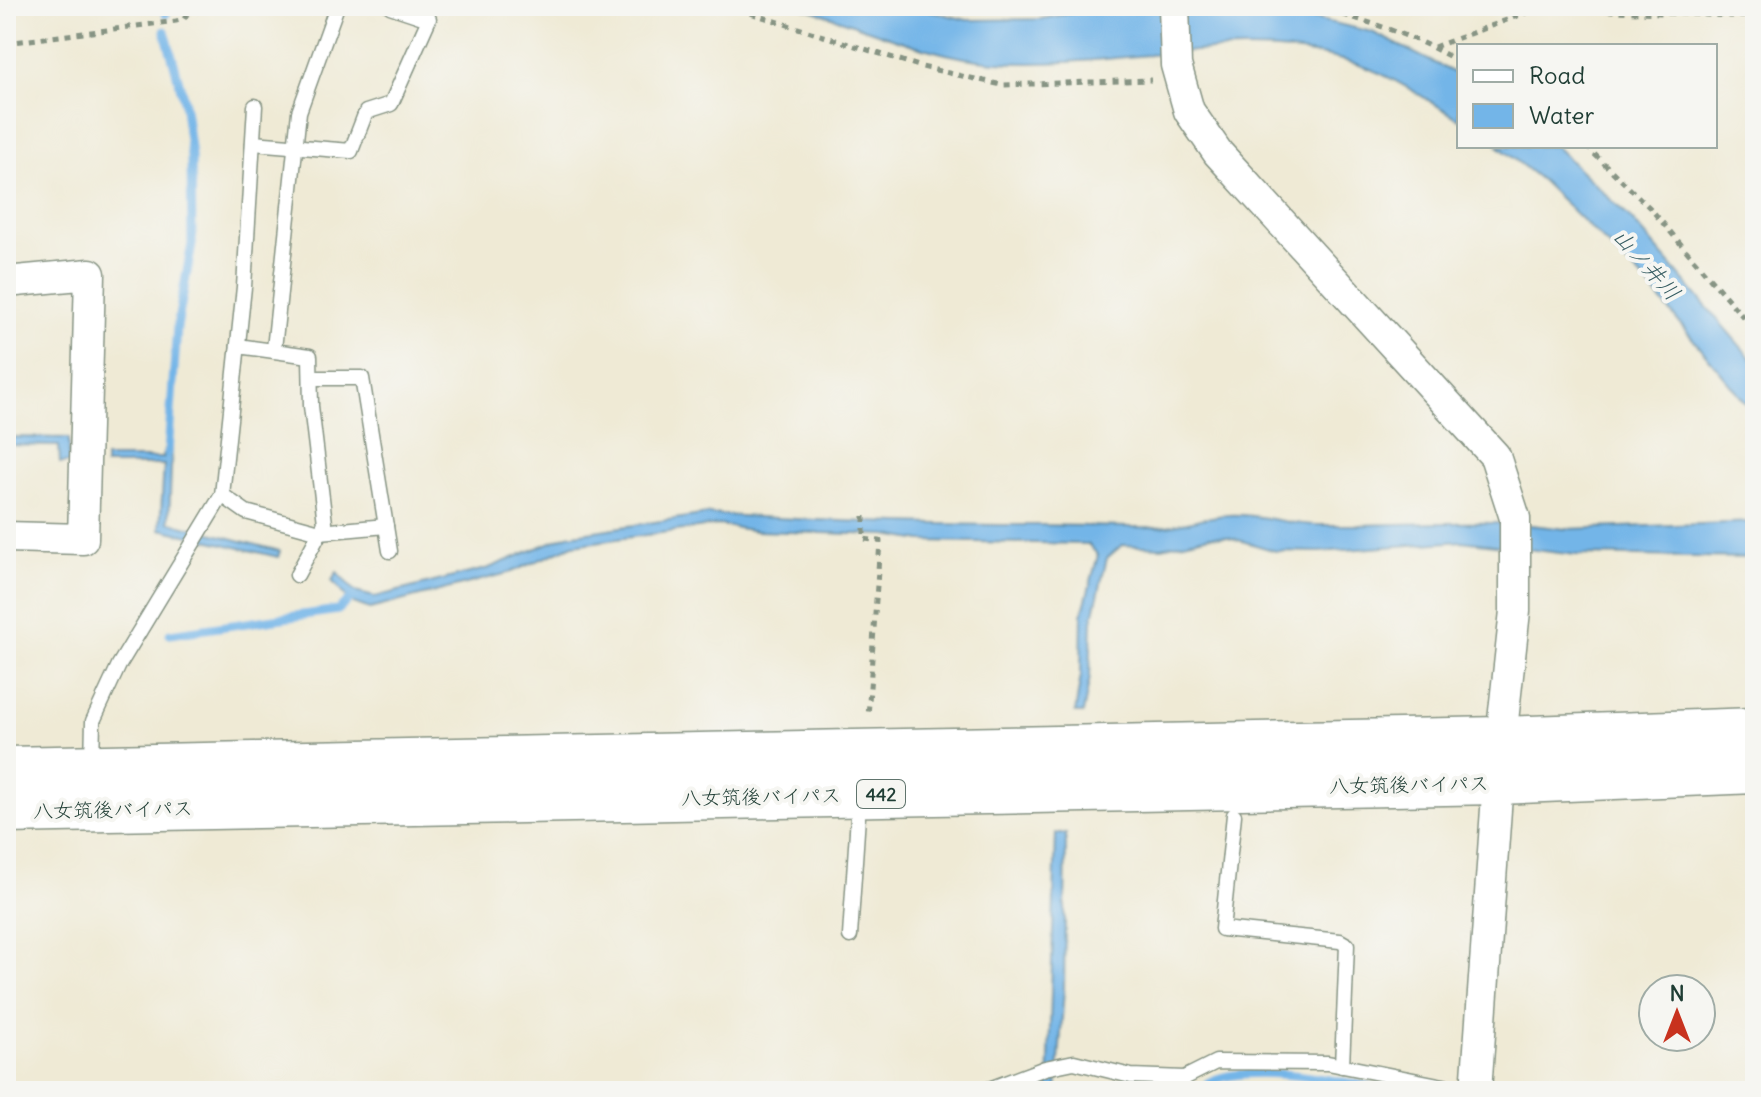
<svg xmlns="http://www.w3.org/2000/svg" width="1761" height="1097" viewBox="0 0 1761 1097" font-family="Delius,'Klee One',sans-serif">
  <rect width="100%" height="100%" fill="#f6f6f2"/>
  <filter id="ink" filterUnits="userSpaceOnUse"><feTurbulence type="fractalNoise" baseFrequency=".0125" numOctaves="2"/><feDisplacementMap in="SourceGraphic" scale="16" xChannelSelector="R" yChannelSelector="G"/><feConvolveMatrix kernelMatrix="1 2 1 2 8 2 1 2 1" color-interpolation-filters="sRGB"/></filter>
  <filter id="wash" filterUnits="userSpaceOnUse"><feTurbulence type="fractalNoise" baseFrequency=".006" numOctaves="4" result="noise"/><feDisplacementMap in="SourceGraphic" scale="32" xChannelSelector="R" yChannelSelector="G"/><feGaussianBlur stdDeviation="1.8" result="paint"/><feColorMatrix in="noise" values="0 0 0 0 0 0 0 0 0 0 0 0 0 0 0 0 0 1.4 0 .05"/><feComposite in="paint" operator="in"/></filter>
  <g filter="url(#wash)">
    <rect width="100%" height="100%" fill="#efead5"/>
    <!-- water -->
    <g fill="#73b5e8" stroke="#49798e" stroke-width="2">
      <path d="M798,6H911L967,20L1041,19L1108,6H1260L1372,32L1459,75V119C1424,98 1386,71 1346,61C1230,30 1113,70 996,62C927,57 863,25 798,6Z"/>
      <path d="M1498,146H1555L1631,219L1755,363V414L1644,280L1542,181Z"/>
      <path d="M6,437L69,438V463H60L59,446L6,445Z"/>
      <path d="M166,442H172L169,522L280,551L278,557L160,529L164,465H105V458H163Z"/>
      <path d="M708,514C817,521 926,525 1035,525C1075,525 1116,528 1156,527C1181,526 1203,516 1228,515C1259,513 1287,525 1318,525C1401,526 1483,517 1566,529L1755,522V558L1576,555L1462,541L1319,552L1276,551L1228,537L1210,536L1162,547L1122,545L1107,558L1092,621L1090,677L1083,713H1075L1081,675L1082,615L1098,555L1088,544L922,541L887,535L756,531L719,525L573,545L512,572L370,609L350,602L332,581L337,572L355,592L375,597L489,568L568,535Z"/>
      <path d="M1056,834H1066L1064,988L1057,1091H1048Z"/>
    </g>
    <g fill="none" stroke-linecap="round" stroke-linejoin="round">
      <!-- stream -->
      <g stroke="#73b5e8" stroke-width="9">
        <path d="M166,14L168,6"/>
        <path d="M165,31L184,100L191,156L192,244L177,327L168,453"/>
        <path d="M170,634L338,610L353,596"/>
        <path d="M1208,1083C1250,1060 1348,1084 1394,1091"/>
      </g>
    </g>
  </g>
  <g filter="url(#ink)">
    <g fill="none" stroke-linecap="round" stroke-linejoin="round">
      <defs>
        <g id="service">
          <path d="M253,143L351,151L366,112L391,104L429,19L390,6"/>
          <path d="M238,346L310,356L311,406L325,523L297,575"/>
          <path d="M274,349L299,112L337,6"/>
          <path d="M311,378H362L390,551"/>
          <path d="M222,495L246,512L320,532L386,526"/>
          <path d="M92,763L93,721L119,665L222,495L244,287L255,106"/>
          <path d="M1234,815L1222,929L1340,941L1347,945L1342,1066"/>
          <path d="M850,936L859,801"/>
          <path d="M984,1091L1045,1068L1074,1062L1131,1076L1184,1078L1216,1062L1328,1063L1469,1091"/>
        </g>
        <g id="minor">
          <path d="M1174,6L1176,65L1189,111L1218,153L1495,456L1515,518V611L1501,739L1476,1091"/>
          <path d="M6,282L90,274L83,539L6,537"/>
        </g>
        <g id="trunk">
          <path d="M6,769L1501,739L1755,730"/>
          <path d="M6,811L1498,782L1755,771"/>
        </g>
      </defs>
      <!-- service casing -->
      <use href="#service" stroke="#879484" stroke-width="17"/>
      <!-- minor casing -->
      <use href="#minor" stroke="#879484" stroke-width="33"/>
      <!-- trunk casing -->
      <use href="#trunk" stroke="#879484" stroke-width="47"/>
      <!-- path -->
      <g stroke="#879484" stroke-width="5" stroke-dasharray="6 6" stroke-linecap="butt">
        <path d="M728,6L922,67L1002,85L1151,80"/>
        <path d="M1308,6C1360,18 1412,34 1459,62"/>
        <path d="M6,43L176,21L184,19L192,6"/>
        <path d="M1434,47L1531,11L1590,10L1755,17"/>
        <path d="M1586,146L1650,208L1755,331"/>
        <path d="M864,516V539L880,541L868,717"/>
      </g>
      <!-- service -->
      <use href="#service" stroke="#fff" stroke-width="14"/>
      <!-- minor -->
      <use href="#minor" stroke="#fff" stroke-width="30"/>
      <!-- trunk -->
      <use href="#trunk" stroke="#fff" stroke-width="44"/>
    </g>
  </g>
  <g text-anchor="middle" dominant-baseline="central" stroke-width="8" stroke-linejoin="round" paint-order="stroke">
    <!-- shield labels -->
    <rect fill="#f6f6f2" stroke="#60746d" stroke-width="2" x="857" y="780" width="48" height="28" rx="6"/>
    <g font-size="18" font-weight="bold" fill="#1f3d34">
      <text x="881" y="794">442</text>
    </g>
    <!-- street labels -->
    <g font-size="20" fill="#1f3d34" stroke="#f6f6f2">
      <text transform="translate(1409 784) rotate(-1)">八女筑後バイパス</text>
      <text transform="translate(761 796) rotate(-1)">八女筑後バイパス</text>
      <text transform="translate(113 809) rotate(-1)">八女筑後バイパス</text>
    </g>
    <!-- water labels -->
    <g font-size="22" font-style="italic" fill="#345b61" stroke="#f6f6f2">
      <text transform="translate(1647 264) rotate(48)">山ノ井川</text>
    </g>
  </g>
  <!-- margin -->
  <rect width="1761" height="1097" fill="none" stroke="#f6f6f2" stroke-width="32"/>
  <!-- legend -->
  <rect x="1457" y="44" width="260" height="104" fill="#f6f6f2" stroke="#a0aca6" stroke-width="2"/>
  <rect x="1473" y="70" width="40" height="12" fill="#ffffff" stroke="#a0aca6" stroke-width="2"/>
  <text x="1529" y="84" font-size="24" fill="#1f3d34">Road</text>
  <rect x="1473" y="104" width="40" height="24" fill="#73b5e8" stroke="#a0aca6" stroke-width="2"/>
  <text x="1529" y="124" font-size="24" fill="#1f3d34">Water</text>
  <!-- north arrow -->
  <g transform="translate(1677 1013)"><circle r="38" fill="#f6f6f2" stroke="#a0aca6" stroke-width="2"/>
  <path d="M0-6L14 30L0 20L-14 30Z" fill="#c8321e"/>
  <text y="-12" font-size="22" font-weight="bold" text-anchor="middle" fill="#1f3d34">N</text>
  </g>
</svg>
